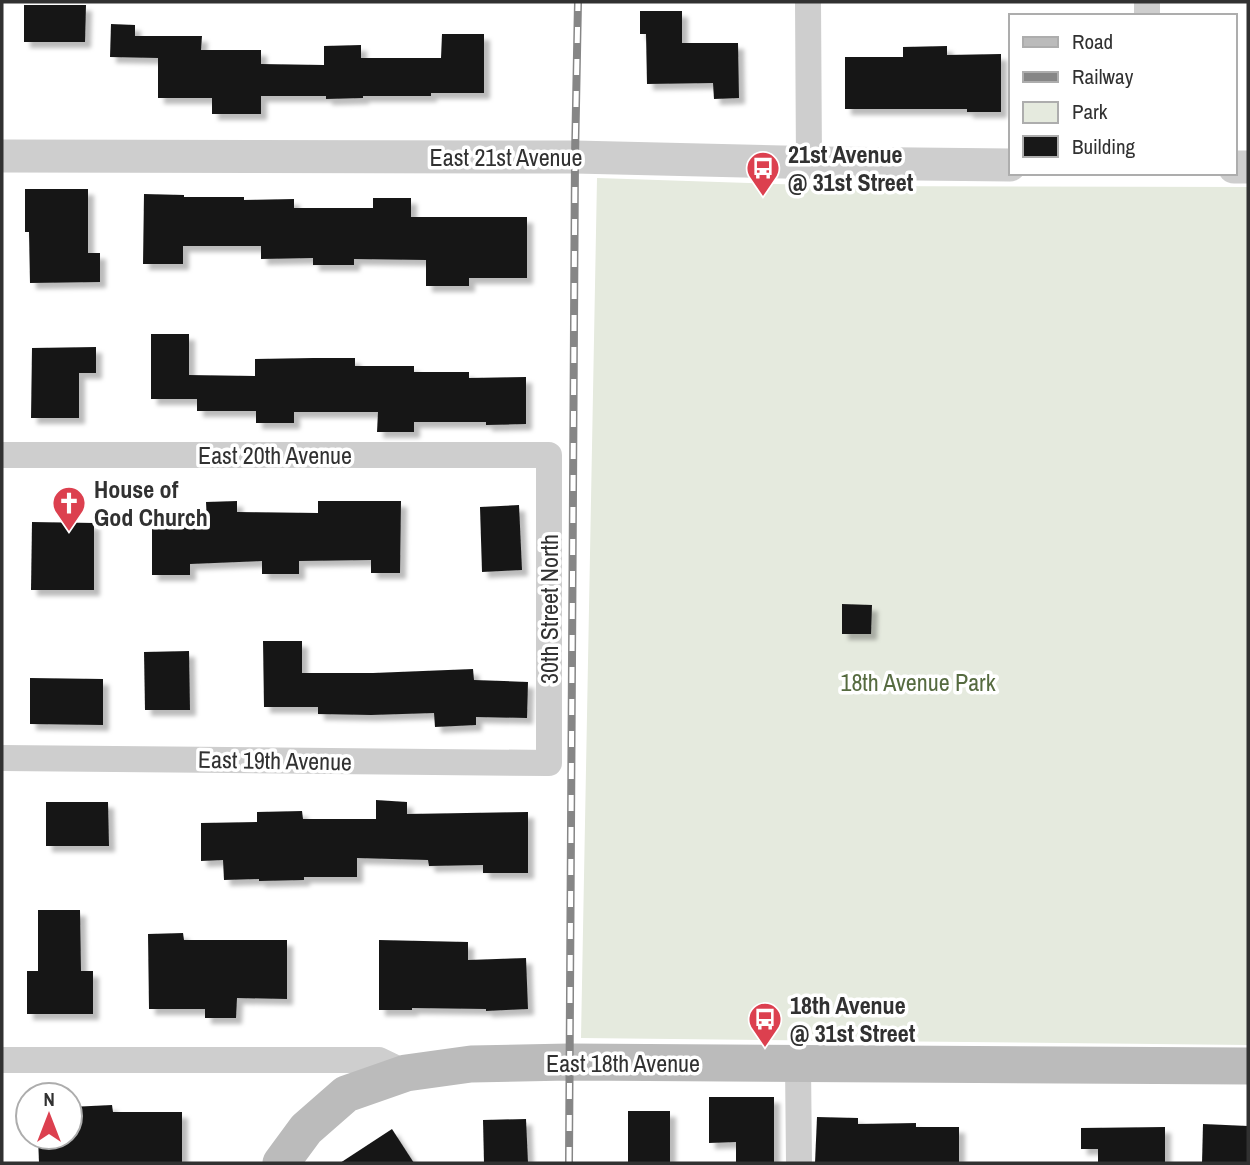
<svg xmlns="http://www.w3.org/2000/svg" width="1250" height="1165" viewBox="0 0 1250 1165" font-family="'Archivo Narrow',sans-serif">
  <defs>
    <filter id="shadow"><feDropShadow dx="6" dy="6" stdDeviation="2" flood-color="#0004"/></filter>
  </defs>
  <rect width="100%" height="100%" fill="#fff"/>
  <!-- green -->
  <path fill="#e5eade" d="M597,178L839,186L1248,187V1045L581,1038Z"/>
  <!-- building -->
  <g fill="#181818" filter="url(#shadow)">
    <path d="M24,5H86L85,42H24Z"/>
    <path d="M640,11H682V43H738L739,98L714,99L713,83L647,84L646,34H640Z"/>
    <path d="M111,24L135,25V36H202L201,50H261V64L324,65V46L361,45V58H441L442,34H484V93H431V96H363V98L326,99V96H261V114H212V98H158V58L110,57Z"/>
    <path d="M947,46V55L1001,54V112H967V109H845V57H903V47Z"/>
    <path d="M25,189H88V253H100V282L30,283L29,232H25Z"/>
    <path d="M144,194L184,195V197H244V200L294,199V208H373V198H411V217H527V278H469V286H426V260L354,259V265H313V258L261,259V246H183V264H143Z"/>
    <path d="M151,334H189V375L255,376V359L313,358H355V366H414V372H469V378L526,377V424L486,425V422H414V432H377L378,412H294V423H256V411H197V399H151Z"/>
    <path d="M96,347V373H79V418H31L32,348Z"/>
    <path d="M237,501V512L318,513V501H401L400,573H371V560L299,561V574H262V561L190,564V575H152V524H207L206,502Z"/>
    <path d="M519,505L522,570L482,572L480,507Z"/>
    <path d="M32,522L94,523V590H31Z"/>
    <path d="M842,604L872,605L871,634H842Z"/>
    <path d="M263,641H302V673H373L473,669L474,680L528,682L527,718L476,717V725L435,727L434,713L371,715L318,714V707H264Z"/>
    <path d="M189,651L190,710H145L144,652Z"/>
    <path d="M30,678L103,679V725L30,724Z"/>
    <path d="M376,800L407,802V814L528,812V873H483V865L429,866L428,860L357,858V877H304V880L259,881V879L224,880L223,860L201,861V823L257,822V812L302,811L303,819H376Z"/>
    <path d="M46,802H108L109,846H46Z"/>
    <path d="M38,910H80L81,971H93V1014H27V971H38Z"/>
    <path d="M183,933L184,940H287V999L237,998L236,1018H205V1009H149L148,934Z"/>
    <path d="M379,940L468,942V960L526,958L528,1009L486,1011V1009L412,1008V1010H379Z"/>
    <path d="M709,1097H774V1163H736V1142L709,1143Z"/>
    <path d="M112,1105L113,1112H182V1163H39L38,1137H70V1107Z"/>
    <rect x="628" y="1111" width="42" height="52"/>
    <path d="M817,1117L858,1118V1124L916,1123V1127H959V1163H815Z"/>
    <path d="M526,1119L528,1163H484L483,1120Z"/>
    <path d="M1203,1124L1248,1126V1163H1202Z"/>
    <path d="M1165,1127V1163H1098V1149H1081V1128Z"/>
    <path d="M392,1129L414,1163H340Z"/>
  </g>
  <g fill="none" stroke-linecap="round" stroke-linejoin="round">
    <!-- minor -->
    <g stroke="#cecece" stroke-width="26">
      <path d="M808,2L809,163"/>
      <path d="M1147,16V2"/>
      <path d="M2,455H549V763L2,758"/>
      <path d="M2,1060H379L406,1073"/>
      <path d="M798,1064L799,1163"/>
    </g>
    <!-- tertiary -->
    <g stroke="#cecece" stroke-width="33">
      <path d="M2,156L575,157L824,163L1010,165"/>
      <path d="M1234,167H1248"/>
    </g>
    <!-- secondary -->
    <path stroke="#bbb" stroke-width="37" d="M281,1163L306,1129L346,1094L406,1073L471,1064L569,1062L1248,1066"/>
    <defs>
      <path id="rail" d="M569,1163L575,157L578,2"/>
    </defs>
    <!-- rail casing -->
    <use href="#rail" stroke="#868686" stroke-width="8"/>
    <!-- rail -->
    <use href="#rail" stroke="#fff" stroke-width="5" stroke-dasharray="16" stroke-linecap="butt"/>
  </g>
  <!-- icons -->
  <defs>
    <symbol id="bus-pin" viewBox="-11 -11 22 30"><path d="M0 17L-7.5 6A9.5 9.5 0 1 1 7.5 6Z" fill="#dc404f" stroke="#fff"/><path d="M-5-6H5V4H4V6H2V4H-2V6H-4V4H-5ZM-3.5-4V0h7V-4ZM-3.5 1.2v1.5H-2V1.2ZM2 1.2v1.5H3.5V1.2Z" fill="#fff"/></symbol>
    <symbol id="church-pin" viewBox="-11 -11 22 30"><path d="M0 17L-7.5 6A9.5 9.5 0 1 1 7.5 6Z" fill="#dc404f" stroke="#fff"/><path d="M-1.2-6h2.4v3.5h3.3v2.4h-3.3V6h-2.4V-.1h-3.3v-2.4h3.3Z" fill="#fff"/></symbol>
  </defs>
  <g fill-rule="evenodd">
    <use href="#bus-pin" x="744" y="149" width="38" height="52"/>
    <use href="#church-pin" x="50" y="484" width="38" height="52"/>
    <use href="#bus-pin" x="746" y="1000" width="38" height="52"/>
  </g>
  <g text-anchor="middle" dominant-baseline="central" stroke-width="7" stroke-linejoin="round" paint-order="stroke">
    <!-- poi labels -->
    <g font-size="24" font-weight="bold" fill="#313131" stroke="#fff" text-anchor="start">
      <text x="788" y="154">21st Avenue<tspan x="788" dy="28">@ 31st Street</tspan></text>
      <text x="94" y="489">House of<tspan x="94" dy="28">God Church</tspan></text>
      <text x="790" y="1005">18th Avenue<tspan x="790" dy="28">@ 31st Street</tspan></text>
    </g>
    <!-- street labels -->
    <g font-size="24" fill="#313131" stroke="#fff">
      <text x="506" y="157">East 21st Avenue</text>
      <text x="275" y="455">East 20th Avenue</text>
      <text transform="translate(549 609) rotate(-90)">30th Street North</text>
      <text transform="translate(275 760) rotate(1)">East 19th Avenue</text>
      <text x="623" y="1063">East 18th Avenue</text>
    </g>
    <!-- park labels -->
    <g font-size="24" fill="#566b40" stroke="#fff">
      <text x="918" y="682">18th Avenue Park</text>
    </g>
  </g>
  <!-- border -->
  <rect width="1250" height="1165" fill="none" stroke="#313131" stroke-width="7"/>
  <!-- legend -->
  <rect x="1009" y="14" width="228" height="161" fill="#ffffff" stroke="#adadad" stroke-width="2"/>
  <rect x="1023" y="37" width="35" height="10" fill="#bbbbbb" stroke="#adadad" stroke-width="2"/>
  <text x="1072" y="49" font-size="21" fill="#313131">Road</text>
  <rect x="1023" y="72" width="35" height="10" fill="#868686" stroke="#adadad" stroke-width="2"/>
  <text x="1072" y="84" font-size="21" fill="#313131">Railway</text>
  <rect x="1023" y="102" width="35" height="21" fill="#e5eade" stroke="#adadad" stroke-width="2"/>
  <text x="1072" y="119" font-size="21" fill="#313131">Park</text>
  <rect x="1023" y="136" width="35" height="21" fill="#181818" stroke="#adadad" stroke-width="2"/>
  <text x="1072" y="154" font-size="21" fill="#313131">Building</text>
  <!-- north arrow -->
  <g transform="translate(49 1116)"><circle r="33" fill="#ffffff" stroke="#adadad" stroke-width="2"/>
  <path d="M0-5L12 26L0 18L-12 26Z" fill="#dc404f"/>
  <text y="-10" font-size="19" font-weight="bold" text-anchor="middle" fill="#313131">N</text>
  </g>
</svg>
